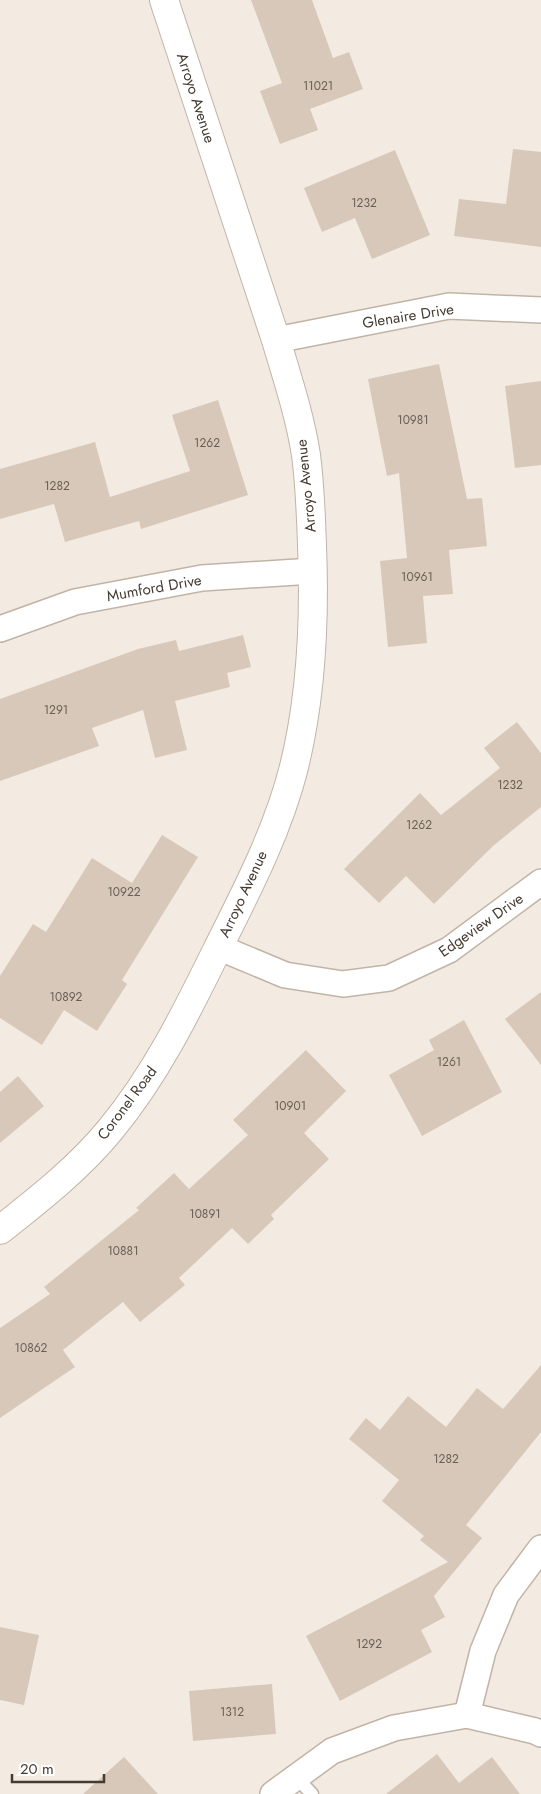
<svg xmlns="http://www.w3.org/2000/svg" width="541" height="1794" viewBox="0 0 541 1794" font-family="Jost,sans-serif">
  <rect width="100%" height="100%" fill="#f3ebe2"/>
  <!-- building -->
  <g fill="#d8c8b9">
    <path d="M251,0H312L333,58L349,52L363,89L310,109L318,130L280,144L260,91L282,83Z"/>
    <path d="M513,149L541,152V247L454,236L459,199L506,204Z"/>
    <path d="M395,150L430,235L372,259L355,218L322,232L304,188Z"/>
    <path d="M439,364L467,499L482,498L487,546L449,550L453,594L423,596L427,643L388,647L380,561L407,558L399,473L387,476L368,379Z"/>
    <path d="M541,381V465L515,468L505,386Z"/>
    <path d="M218,400L248,495L141,529L139,521L65,542L54,504L0,519V469L95,442L110,497L190,471L172,415Z"/>
    <path d="M243,635L251,667L227,673L230,687L175,701L187,750L155,758L143,710L92,728L99,746L0,781V699L138,649L176,640L179,651Z"/>
    <path d="M517,722L541,753V807L493,846L434,904L406,876L379,903L344,869L420,793L441,815L500,768L484,748Z"/>
    <path d="M162,835L198,857L122,980L127,984L97,1031L64,1010L42,1045L0,1018V976L33,924L46,932L92,858L132,883Z"/>
    <path d="M541,992V1065L505,1019Z"/>
    <path d="M464,1020L502,1092L422,1136L389,1075L434,1050L429,1040Z"/>
    <path d="M306,1050L346,1091L304,1133L329,1159L271,1215L274,1219L248,1244L232,1228L179,1278L185,1285L140,1322L123,1302L63,1350L75,1367L0,1418V1328L50,1294L44,1287L139,1210L136,1208L174,1173L189,1189L248,1135L233,1120Z"/>
    <path d="M18,1076L44,1106L0,1143V1092Z"/>
    <path d="M541,1365V1432L466,1525L482,1538L434,1596L445,1617L421,1630L432,1652L340,1701L306,1636L448,1562L420,1540L424,1536L382,1501L399,1480L349,1439L366,1418L380,1430L408,1396L446,1427L477,1388L503,1409Z"/>
    <path d="M0,1627L39,1635L24,1705L0,1700Z"/>
    <path d="M272,1684L276,1734L193,1741L189,1691Z"/>
    <path d="M437,1754L459,1783L492,1757L520,1794H386Z"/>
    <path d="M124,1757L158,1794H83Z"/>
  </g>
  <g fill="none" stroke-linecap="round" stroke-linejoin="round">
    <defs>
      <path id="service" d="M296,1777L312,1794"/>
      <g id="minor">
        <path d="M276,340L449,306L541,310"/>
        <path d="M0,629L75,602L202,578L313,571"/>
        <path d="M218,947L285,975L343,984L389,978L449,950L541,882"/>
        <path d="M467,1715L483,1651L506,1595L541,1548"/>
        <path d="M273,1794L332,1751L394,1728L467,1715L535,1731L541,1734"/>
      </g>
      <path id="tertiary" d="M0,1230C38,1200 79,1168 110,1130C155,1076 186,1013 217,950C246,892 278,831 294,767C312,694 315,619 312,545C311,515 310,485 306,455C300,416 287,377 276,340L164,0"/>
    </defs>
    <!-- service casing -->
    <use href="#service" stroke="#c1b4a7" stroke-width="15"/>
    <!-- minor casing -->
    <use href="#minor" stroke="#c1b4a7" stroke-width="28"/>
    <!-- tertiary casing -->
    <use href="#tertiary" stroke="#c1b4a7" stroke-width="30"/>
    <!-- service -->
    <use href="#service" stroke="#fff" stroke-width="12"/>
    <!-- minor -->
    <use href="#minor" stroke="#fff" stroke-width="25"/>
    <!-- tertiary -->
    <use href="#tertiary" stroke="#fff" stroke-width="28"/>
  </g>
  <g text-anchor="middle" dominant-baseline="central" stroke-width="4" stroke-linejoin="round" paint-order="stroke">
    <!-- number labels -->
    <g font-size="12" fill="#695e54">
      <text x="318" y="86">11021</text>
      <text x="364" y="203">1232</text>
      <text x="413" y="420">10981</text>
      <text x="207" y="443">1262</text>
      <text x="57" y="486">1282</text>
      <text x="417" y="577">10961</text>
      <text x="56" y="710">1291</text>
      <text x="510" y="785">1232</text>
      <text x="419" y="825">1262</text>
      <text x="124" y="892">10922</text>
      <text x="66" y="997">10892</text>
      <text x="449" y="1062">1261</text>
      <text x="290" y="1106">10901</text>
      <text x="205" y="1214">10891</text>
      <text x="123" y="1251">10881</text>
      <text x="31" y="1348">10862</text>
      <text x="446" y="1459">1282</text>
      <text x="369" y="1644">1292</text>
      <text x="232" y="1712">1312</text>
    </g>
    <!-- street labels -->
    <g font-size="15" fill="#443b32" stroke="#fff">
      <text transform="translate(196 98) rotate(72)">Arroyo Avenue</text>
      <text transform="translate(408 316) rotate(-9)">Glenaire Drive</text>
      <text transform="translate(306 486) rotate(-96)">Arroyo Avenue</text>
      <text transform="translate(154 588) rotate(-10)">Mumford Drive</text>
      <text transform="translate(243 894) rotate(-65)">Arroyo Avenue</text>
      <text transform="translate(481 925) rotate(-35)">Edgeview Drive</text>
      <text transform="translate(127 1103) rotate(-53)">Coronel Road</text>
    </g>
  </g>
  <!-- scale -->
  <path d="M12 1774v8h92v-8" fill="none" stroke="#443b32" stroke-width="2.5"/>
  <text x="20" y="1774" font-size="15" fill="#443b32" stroke="#ffffff" stroke-width="4" paint-order="stroke">20 m</text>
</svg>
